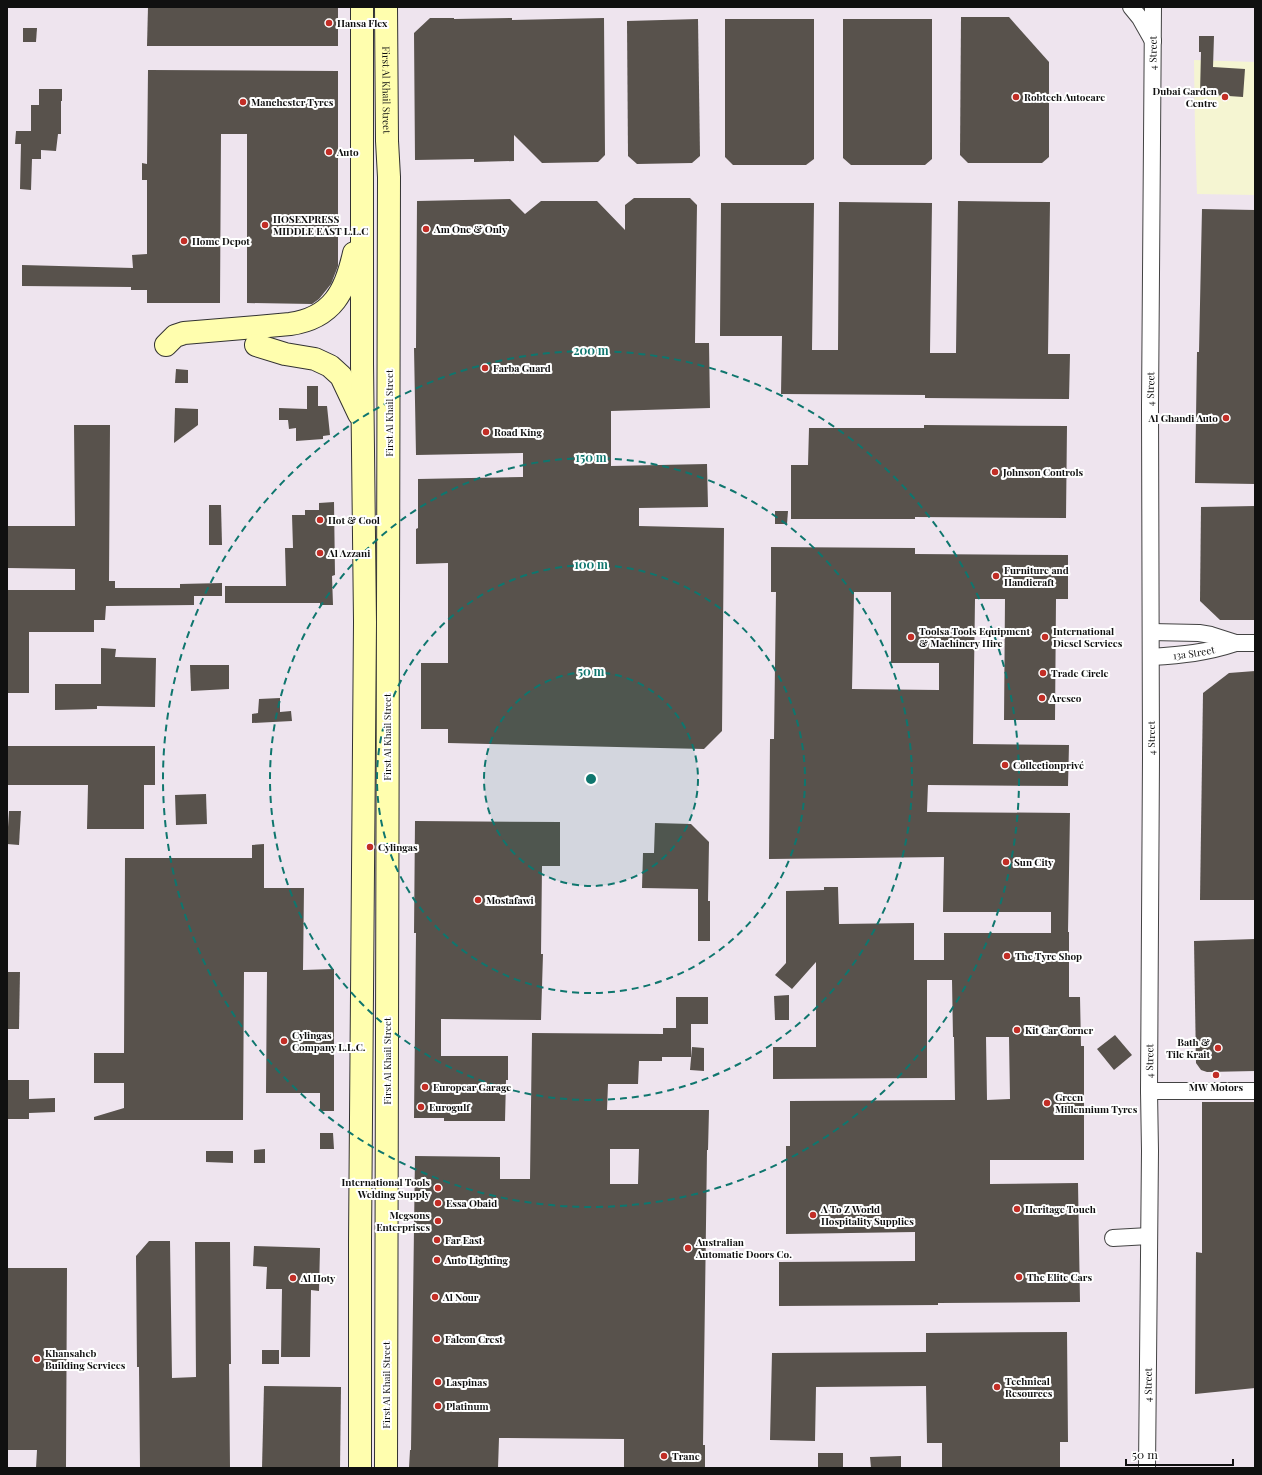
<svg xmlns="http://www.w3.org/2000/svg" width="1262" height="1475" viewBox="0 0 1262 1475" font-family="'Playfair Display',serif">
  <rect width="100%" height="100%" fill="#fffef2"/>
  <!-- industrial -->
  <rect fill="#eee4ee" x="7" y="7" width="1248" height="1461"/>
  <!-- farmland -->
  <path fill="#f5f5d2" d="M1194,60L1255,62V195L1197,194L1195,132Z"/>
  <!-- building -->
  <g fill="#58524c" fill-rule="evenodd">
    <path d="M148,7H338V46H147Z"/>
    <path d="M961,17H1009L1049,62V157L1042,163H968L960,155Z"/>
    <path d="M430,18H454V19L512,18V20L604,18L605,155L598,162L542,163L514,135V161L474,162V159L415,160L414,33Z"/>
    <path d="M698,19L700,156L692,163L637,164L628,156L627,21Z"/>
    <path d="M725,19H814V159L806,165H733L725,157Z"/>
    <path d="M843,19H932V159L925,165H851L843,158Z"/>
    <path d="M23,28H37L36,42H23Z"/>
    <path d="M1199,36H1214L1213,67L1245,69L1243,97L1200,94L1201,52H1199Z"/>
    <path d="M148,70L338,71V266L331,284L319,299L312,304L247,303V134H221L220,303H147V290H131V287L22,286V265L133,268L132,255L147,254V180H142V163L147,164Z"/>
    <path d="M39,89H62V101H61V134H58L56,151L41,150V159H32L31,190L20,189L21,144H15L16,131H31V105H39Z"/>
    <path d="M634,198H690L697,205L695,343H709L710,408L611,411V466L707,464L708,507L639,508V526L724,528L722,731L704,749L448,743V729H421V663H448V563L416,564V529L418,528V479L523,477V453L416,455L414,348H416L417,201L510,199L525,214L541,201H597L625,230V205Z"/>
    <path d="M958,201L1050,202L1048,354H1070L1069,399L925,398V395L781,394L782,336H720L721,203H814L812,350H838L839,202L932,203L930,353H956Z"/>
    <path d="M1202,209L1255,210V484L1195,483L1197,352H1199Z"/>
    <path d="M176,369L188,370V383H175Z"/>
    <path d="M307,386H318V406H327L330,435L323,436V439L296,441V428L289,429L288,420H279V408L307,409Z"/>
    <path d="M175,408L198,409V425L174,443Z"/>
    <path d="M74,425H110L109,581H115V588H180V584L222,583V596H194V605L106,606L105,620H94V632H29V693H7V590H75V569L7,568V526H75Z"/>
    <path d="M924,425L1067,426L1066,518L915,517V519H791V465H808L809,428H924Z"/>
    <path d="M334,502L335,575L332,576L333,605H320V603H225V586H286L285,548H293L292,515H305V510H319V503Z"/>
    <path d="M209,505H221L222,545H209Z"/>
    <path d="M1255,506V620H1220L1200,601L1201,507Z"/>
    <path d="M775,511H788L787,524H775Z"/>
    <path d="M771,547L915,548V554L1068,555V599H1056L1055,720H1004L1005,599H975L973,744L1069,745L1068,786L928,785L927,812L1070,813L1068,932H1069V997H1080L1081,1046H1084V1160H990V1184L1078,1183L1080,1302L938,1303V1305L779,1306V1262L915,1261V1232L786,1234V1146H790V1101L955,1100L954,1037H953L952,980H927V1078L773,1079V1047H816V962L792,989L775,975L786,963V891L824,890V887H838L839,924L914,923V960H944V933H1051V912H943L944,857L769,859L770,739H774L776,592H771ZM854,592H891V663H939V690L852,689ZM986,1037H1009L1010,1099L987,1100Z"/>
    <path d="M101,648L116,649L115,657L156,658L155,707L97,706V709L55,710V684H101Z"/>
    <path d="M190,665H229V689L191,691Z"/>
    <path d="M1255,671V900H1200L1203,693L1229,673Z"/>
    <path d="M280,698V712L291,711L292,721L252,723V714L258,713L259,699Z"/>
    <path d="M7,746H155V785H144V829H87L88,785H7Z"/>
    <path d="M206,794L207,824L176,825L175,795Z"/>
    <path d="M9,811H21L19,845L7,844Z"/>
    <path d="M415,821L560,822V866H542L541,954H543L541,1020L441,1019V1056H508V1080H506L505,1121H444V1118H414L416,933H414Z"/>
    <path d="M655,823L691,824L709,842L708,901H710V941H698V889L642,888L643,853H654Z"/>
    <path d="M264,844V888H304L303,970L334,969V1111H320V1093H266L267,972H244L243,1120H94V1117L124,1108V1083H94V1053H124L125,858H252V845Z"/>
    <path d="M1255,939V1071L1207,1072L1201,1070L1196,1063L1194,941Z"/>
    <path d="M7,972H20L19,1029H7Z"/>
    <path d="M789,995V1020H775L774,996Z"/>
    <path d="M676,997H708V1024H691V1057H662V1061H639L638,1084H608L607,1110H709L708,1150H707L703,1445H705V1468H624V1439L499,1438L498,1468H409L410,1450H411L415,1156L500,1157V1179H530L532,1033L663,1034V1028H676ZM610,1149H639L638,1184H610Z"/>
    <path d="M1115,1035L1132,1055L1114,1070L1097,1049Z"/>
    <path d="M692,1047L704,1048V1071L690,1070Z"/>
    <path d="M7,1080H29V1099L55,1098V1112L29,1113V1119H7Z"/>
    <path d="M1202,1102H1255V1388L1195,1394L1196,1252L1202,1253Z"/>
    <path d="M320,1133H333L334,1149H320Z"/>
    <path d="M265,1149V1163H254V1150Z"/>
    <path d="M206,1151H233V1163L206,1162Z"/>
    <path d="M149,1241H170L172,1378L196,1377L195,1242H230L231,1364H229L230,1468H140L139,1367H137L136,1256Z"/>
    <path d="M254,1246L320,1248L319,1291L311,1290L310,1357H281L282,1289H266L267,1267L253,1266Z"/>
    <path d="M7,1268H67L66,1468H36L37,1450H7Z"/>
    <path d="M1067,1332L1068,1442H1060V1468H942V1443H927L926,1386L816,1387L815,1441L770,1440L772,1353L926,1352V1333Z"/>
    <rect x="262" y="1350" width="17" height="14"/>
    <path d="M264,1386L341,1387L340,1468H262Z"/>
    <rect x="818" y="1453" width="25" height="15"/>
    <path d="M901,1456V1468H871L870,1457Z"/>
  </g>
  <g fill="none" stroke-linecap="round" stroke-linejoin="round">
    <defs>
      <g id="street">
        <path d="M1131,7L1140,18L1153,41"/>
        <path d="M1151,632L1199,633L1211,635L1236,643H1255"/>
        <path id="s1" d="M1151,657C1182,655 1206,653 1236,643"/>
        <path d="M1149,1091H1255"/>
        <path d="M1113,1238L1149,1236"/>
        <path id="s2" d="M1147,1468L1150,1151L1149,1091L1151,757L1150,407L1153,7"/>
      </g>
      <g id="secondary">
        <path id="s3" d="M386,7L387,141L389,177L386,1468"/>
        <path d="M166,345L175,336L184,333C209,331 233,329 257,327C268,326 279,325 290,324C333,318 346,290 354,253"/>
        <path d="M256,345L285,354L315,359L330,366L341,376L359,414"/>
        <path d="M360,1468V1242L365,622L362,364V7"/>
      </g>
    </defs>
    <!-- street casing -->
    <use href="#street" stroke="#434343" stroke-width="18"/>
    <!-- secondary casing -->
    <use href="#secondary" stroke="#323232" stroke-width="24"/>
    <!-- street -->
    <use href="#street" stroke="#fff" stroke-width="16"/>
    <!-- secondary -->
    <use href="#secondary" stroke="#fffeae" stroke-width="22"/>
  </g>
  <!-- distance rings -->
  <circle cx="591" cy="779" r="107" fill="#0f766e" fill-opacity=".12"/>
  <g fill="none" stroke="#0f766e" stroke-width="2" stroke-dasharray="7 5">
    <circle cx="591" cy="779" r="107"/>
    <circle cx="591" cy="779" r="214"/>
    <circle cx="591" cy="779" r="321"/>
    <circle cx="591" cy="779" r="428"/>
  </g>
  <!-- markers -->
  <g fill="#c12e26" stroke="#fff" stroke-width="1.5">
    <circle cx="329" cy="23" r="4"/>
    <circle cx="1016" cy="97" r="4"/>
    <circle cx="1225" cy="97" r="4"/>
    <circle cx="243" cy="102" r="4"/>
    <circle cx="329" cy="152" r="4"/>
    <circle cx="265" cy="225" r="4"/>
    <circle cx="426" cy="229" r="4"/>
    <circle cx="184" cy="241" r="4"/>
    <circle cx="485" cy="368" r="4"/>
    <circle cx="1226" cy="418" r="4"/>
    <circle cx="486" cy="432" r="4"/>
    <circle cx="995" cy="472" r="4"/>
    <circle cx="320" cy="520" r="4"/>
    <circle cx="320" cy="553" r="4"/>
    <circle cx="996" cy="576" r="4"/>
    <circle cx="911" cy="637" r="4"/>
    <circle cx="1045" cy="637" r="4"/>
    <circle cx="1043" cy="673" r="4"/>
    <circle cx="1042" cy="698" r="4"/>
    <circle cx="1005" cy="765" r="4"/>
    <circle cx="370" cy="847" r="4"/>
    <circle cx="1006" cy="862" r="4"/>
    <circle cx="478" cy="900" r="4"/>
    <circle cx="1007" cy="956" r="4"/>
    <circle cx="1017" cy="1030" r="4"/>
    <circle cx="284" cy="1041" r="4"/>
    <circle cx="1218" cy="1048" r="4"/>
    <circle cx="1216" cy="1075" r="4"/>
    <circle cx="425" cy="1087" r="4"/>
    <circle cx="1047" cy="1103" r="4"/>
    <circle cx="421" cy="1107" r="4"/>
    <circle cx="438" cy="1188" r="4"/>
    <circle cx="438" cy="1203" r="4"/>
    <circle cx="1017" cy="1209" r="4"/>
    <circle cx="813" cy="1215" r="4"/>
    <circle cx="438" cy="1221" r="4"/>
    <circle cx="437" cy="1240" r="4"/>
    <circle cx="688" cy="1248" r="4"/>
    <circle cx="437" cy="1260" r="4"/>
    <circle cx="1019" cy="1277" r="4"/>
    <circle cx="293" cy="1278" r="4"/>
    <circle cx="435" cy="1297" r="4"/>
    <circle cx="437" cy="1339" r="4"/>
    <circle cx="37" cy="1359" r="4"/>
    <circle cx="438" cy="1382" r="4"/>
    <circle cx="997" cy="1387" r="4"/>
    <circle cx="438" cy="1406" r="4"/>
    <circle cx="664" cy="1456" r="4"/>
  </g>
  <g text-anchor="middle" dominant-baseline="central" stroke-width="4" stroke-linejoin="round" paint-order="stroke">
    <!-- poi labels -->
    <g font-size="10" font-weight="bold" fill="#101010" stroke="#fff" text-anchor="start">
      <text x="337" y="23">Hansa Flex</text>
      <text x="1217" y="91" text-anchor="end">Dubai Garden<tspan x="1217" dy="12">Centre</tspan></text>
      <text x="1024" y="97">Robtech Autocare</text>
      <text x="251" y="102">Manchester Tyres</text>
      <text x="337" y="152">Auto</text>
      <text x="273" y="219">HOSEXPRESS<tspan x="273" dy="12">MIDDLE EAST L.L.C</tspan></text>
      <text x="434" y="229">Am One &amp; Only</text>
      <text x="192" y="241">Home Depot</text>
      <text x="493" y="368">Farba Guard</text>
      <text x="1218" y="418" text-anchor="end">Al Ghandi Auto</text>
      <text x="494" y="432">Road King</text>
      <text x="1003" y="472">Johnson Controls</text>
      <text x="328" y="520">Hot &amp; Cool</text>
      <text x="328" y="553">Al Azzani</text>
      <text x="1004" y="570">Furniture and<tspan x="1004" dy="12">Handicraft</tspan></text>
      <text x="919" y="631">Toolsa Tools Equipment<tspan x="919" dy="12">&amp; Machinery Hire</tspan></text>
      <text x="1053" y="631">International<tspan x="1053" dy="12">Diesel Services</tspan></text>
      <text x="1051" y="673">Trade Circle</text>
      <text x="1050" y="698">Aresco</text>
      <text x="1013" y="765">Collectionprivé</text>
      <text x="378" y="847">Cylingas</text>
      <text x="1014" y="862">Sun City</text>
      <text x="486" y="900">Mostafawi</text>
      <text x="1015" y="956">The Tyre Shop</text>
      <text x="1025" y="1030">Kit Car Corner</text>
      <text x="292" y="1035">Cylingas<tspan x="292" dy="12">Company L.L.C.</tspan></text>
      <text x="1210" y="1042" text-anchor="end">Bath &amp;<tspan x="1210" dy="12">Tile Krait</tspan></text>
      <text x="433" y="1087">Europear Garage</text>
      <text x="1216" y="1087" text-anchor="middle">MW Motors</text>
      <text x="1055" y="1097">Green<tspan x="1055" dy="12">Millennium Tyres</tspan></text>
      <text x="429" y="1107">Eurogulf</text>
      <text x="430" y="1182" text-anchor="end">International Tools<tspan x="430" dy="12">Welding Supply</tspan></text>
      <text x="446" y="1203">Essa Obaid</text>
      <text x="821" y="1209">A To Z World<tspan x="821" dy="12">Hospitality Supplies</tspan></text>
      <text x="1025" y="1209">Heritage Touch</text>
      <text x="430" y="1215" text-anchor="end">Megsons<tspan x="430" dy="12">Enterprises</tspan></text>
      <text x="445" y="1240">Far East</text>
      <text x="696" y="1242">Australian<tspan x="696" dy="12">Automatic Doors Co.</tspan></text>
      <text x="445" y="1260">Auto Lighting</text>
      <text x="1027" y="1277">The Elite Cars</text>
      <text x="301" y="1278">Al Hoty</text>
      <text x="443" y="1297">Al Nour</text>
      <text x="445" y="1339">Falcon Crest</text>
      <text x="45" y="1353">Khansaheb<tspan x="45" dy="12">Building Services</tspan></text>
      <text x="1005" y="1381">Technical<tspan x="1005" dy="12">Resources</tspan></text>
      <text x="446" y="1382">Laspinas</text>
      <text x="446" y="1406">Platinum</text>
      <text x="672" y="1456">Trane</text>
    </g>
    <!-- street labels -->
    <g font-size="10" fill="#101010" stroke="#fff">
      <text stroke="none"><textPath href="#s2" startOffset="1415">4 Street</textPath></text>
      <text stroke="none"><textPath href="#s3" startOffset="83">First Al Khail Street</textPath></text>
      <text stroke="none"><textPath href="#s2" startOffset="1079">4 Street</textPath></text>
      <text transform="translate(389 413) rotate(-90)">First Al Khail Street</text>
      <text stroke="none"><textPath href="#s1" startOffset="43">13a Street</textPath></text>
      <text transform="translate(387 737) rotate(-90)">First Al Khail Street</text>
      <text transform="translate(1151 738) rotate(-90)">4 Street</text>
      <text transform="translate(387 1061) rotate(-90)">First Al Khail Street</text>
      <text stroke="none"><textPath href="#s2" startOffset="407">4 Street</textPath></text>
      <text transform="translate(386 1385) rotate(-90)">First Al Khail Street</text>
      <text stroke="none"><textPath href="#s2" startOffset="83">4 Street</textPath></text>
    </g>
  </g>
  <circle cx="591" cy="779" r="6" fill="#0f766e" stroke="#fff" stroke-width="2"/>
  <g font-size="12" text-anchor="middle" font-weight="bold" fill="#0f766e" stroke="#fff" stroke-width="4" stroke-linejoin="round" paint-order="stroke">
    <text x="591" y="355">200 m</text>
    <text x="591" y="462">150 m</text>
    <text x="591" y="569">100 m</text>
    <text x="591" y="676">50 m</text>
  </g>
  <!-- border -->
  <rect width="1262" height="1475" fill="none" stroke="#101010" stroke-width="16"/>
  <!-- scale -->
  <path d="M1126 1459v6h107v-6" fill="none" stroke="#101010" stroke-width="2"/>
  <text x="1132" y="1459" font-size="12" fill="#101010" stroke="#ffffff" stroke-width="3" paint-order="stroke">50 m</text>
</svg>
